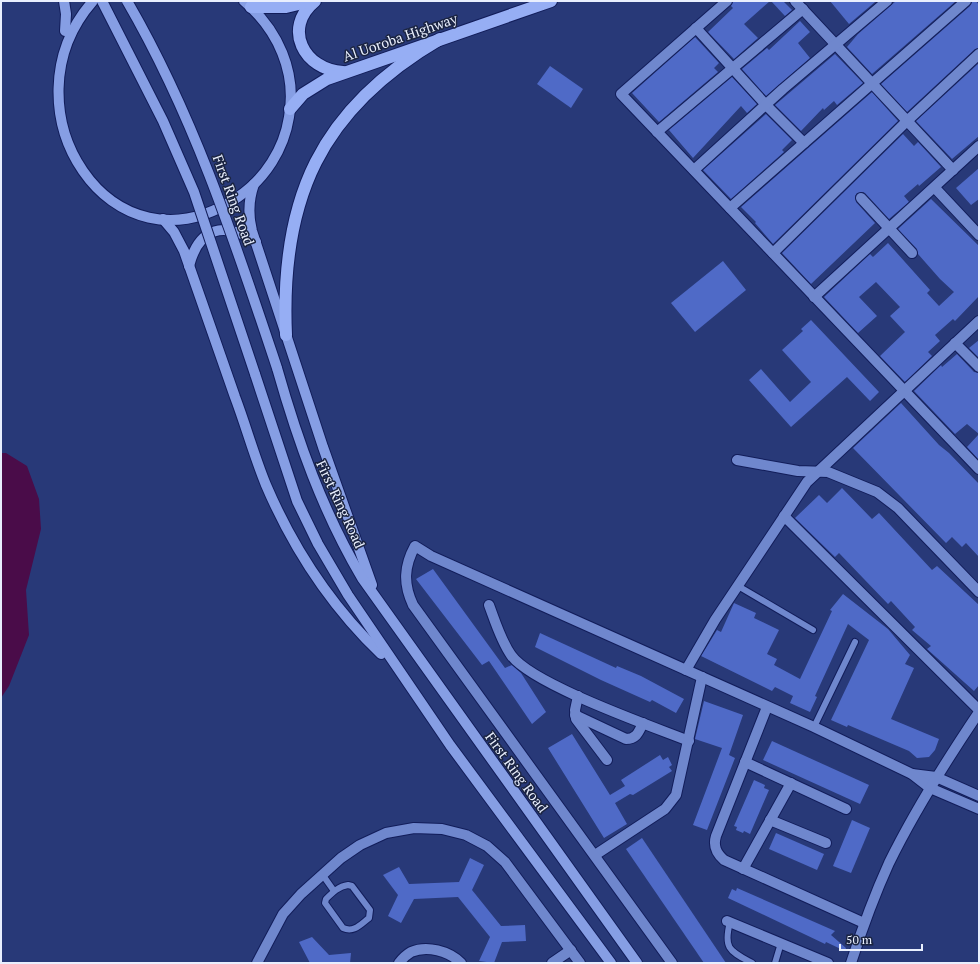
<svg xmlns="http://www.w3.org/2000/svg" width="980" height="964" viewBox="0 0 980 964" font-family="'PT Serif',serif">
  <rect width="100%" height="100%" fill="#283978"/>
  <!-- water -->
  <path fill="#4a0c49" d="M1,453H6L27,466L39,499L41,529L26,590L29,635L9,686L1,698Z"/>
  <!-- building -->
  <g fill="#4f6ac7">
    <path d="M733,1H770L744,24L758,38L734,59L708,32L733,8L731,6Z"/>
    <path d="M771,1H783L792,10L785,16Z"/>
    <path d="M830,1H874L875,2L849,24Z"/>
    <path d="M896,1H956L872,74L847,47L858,34Z"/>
    <path d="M972,1H976L979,5V48L975,49L907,112L881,84L970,6Z"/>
    <path d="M800,21L810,32L798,43L810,58L766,96L742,69L767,48L769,50Z"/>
    <path d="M695,37L719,63L714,68L718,72L659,122L632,93Z"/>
    <path d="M835,54L863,83L837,105L834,101L824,110L823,108L801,131L775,105Z"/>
    <path d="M979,63V136L952,159L916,121Z"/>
    <path d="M550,66L583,89L571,108L537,84Z"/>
    <path d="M732,77L757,104L747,113L741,106L693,158L669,130Z"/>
    <path d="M872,92L898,121L773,244L755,223L756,222L741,207Z"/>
    <path d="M766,114L792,140L782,150L784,152L731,199L703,170Z"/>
    <path d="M903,134L914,146L918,142L941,167L919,186L918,184L904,196L909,202L889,219L865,193L863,192L857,193L855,196L856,202L875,223L811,284L782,253Z"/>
    <path d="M979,168V199L971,205L956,188Z"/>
    <path d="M931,199L979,246V296L955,321L953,319L935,335L940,341L928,352L932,356L905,382L880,356L905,332L890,316L900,307L876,282L859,297L877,316L858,333L824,297L870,254L873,257L888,243L930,290L927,293L939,306L954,292L940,279L918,254L917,249L898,229Z"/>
    <path d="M723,261L746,290L695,332L671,303Z"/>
    <path d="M811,320L879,392L870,401L847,377L791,427L749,380L761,369L790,402L811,382L782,350L803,331L801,329Z"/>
    <path d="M979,340V358L969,348Z"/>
    <path d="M957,354L974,372L979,373V460L967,447L979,434L967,424L955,434L914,391L941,365L942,367Z"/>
    <path d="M901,403L939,445L949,453L979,484V557L966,543L962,547L952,537L946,543L853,448Z"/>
    <path d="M842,488L872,519L879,513L932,570L937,566L979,605V685L974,691L927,649L931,646L912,630L915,627L891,601L888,604L839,553L835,557L795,518L819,495L827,503Z"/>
    <path d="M433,569L505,668L512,665L521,673L546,712L532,724L489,661L482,665L416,579Z"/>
    <path d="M843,594L888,629L910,655L905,664L914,668L891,719L939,739L935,750L929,757L917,758L909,751L848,725L847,727L831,720L869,640L848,624L815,696L817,697L810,712L790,703L793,696L775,687L772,691L701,656L717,630L721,632L734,603L756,613L754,618L779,630L767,654L777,659L774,665L800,679L832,611L830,610Z"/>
    <path d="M540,633L616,668L617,666L641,676L684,699L676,713L652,700L650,702L601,680L535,647Z"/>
    <path d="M704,701L743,715L729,755L735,758L707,830L693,825L722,748L695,739Z"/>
    <path d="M572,734L610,795L625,786L621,780L660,755L663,760L668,757L672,765L669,767L672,771L633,795L630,794L615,803L627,824L604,838L548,748Z"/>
    <path d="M772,741L869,785L860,804L763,760Z"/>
    <path d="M754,780L765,785L764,788L769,790L750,834L744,831L743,833L736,830L737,827L734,826Z"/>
    <path d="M852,820L870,828L851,873L833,866Z"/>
    <path d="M776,833L824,854L817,870L769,849Z"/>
    <path d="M642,838L726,963H704L626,849Z"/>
    <path d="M470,858L484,865L472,890L501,926L525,925L526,941L502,942L494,963L479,961L490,937L458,897L414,899L401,923L388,916L398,895L383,875L399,867L409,884L459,882Z"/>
    <path d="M737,888L835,931L831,935L846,948L845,951L826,942L825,944L728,898L732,889L736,891Z"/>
    <path d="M312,937L329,955L351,953L350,963H310L299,942Z"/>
  </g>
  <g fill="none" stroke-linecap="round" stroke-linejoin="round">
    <defs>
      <g id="lane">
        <path d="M738,586L813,630"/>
        <path d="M814,727L855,642"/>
        <path d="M322,874L334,891"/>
        <path d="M348,885L352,886L370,910L369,918C361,924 354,933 343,928L325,903L326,899C332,893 339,886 348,885Z"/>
        <path d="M730,922C723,949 730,951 752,963"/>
        <path d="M775,963L781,943"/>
      </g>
      <g id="street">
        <path d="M727,1L621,94L979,469"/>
        <path d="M795,1L953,170"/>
        <path d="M696,28L766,105L804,143"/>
        <path d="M657,132L803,9"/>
        <path d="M694,170L783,89L887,1"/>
        <path d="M935,188L979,235"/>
        <path d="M861,198L912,253"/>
        <path d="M730,208L966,1"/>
        <path d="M773,253L907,121L979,54"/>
        <path d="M814,297L979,146"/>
        <path d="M955,343L979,367"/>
        <path d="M737,460L798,471L828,472L877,492L898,508L979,592"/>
        <path d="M784,516L979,710"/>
        <path d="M489,605C495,621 501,641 511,655C531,684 651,726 689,741"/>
        <path d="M686,670L715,620L807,482L979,321"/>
        <path d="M578,696L575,710L576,719L607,760"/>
        <path d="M767,707L716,836C713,846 716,853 724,860L864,923"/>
        <path d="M575,715L626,739C637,739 639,731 643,723"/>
        <path d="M745,762L846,809"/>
        <path d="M912,774L936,777L979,796"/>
        <path d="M770,820L826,843"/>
        <path d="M595,855L665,809L676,795L702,677"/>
        <path d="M743,869L791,783"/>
        <path d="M727,921L828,963"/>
        <path d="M257,963L283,914L301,894L341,858L360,845L386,833L414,828L442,829L466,835L487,846L505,862L580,963"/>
        <path d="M399,963C402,959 406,955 411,952C427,945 449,951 461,963"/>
        <path d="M552,963L571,950"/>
        <path d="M672,963L413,605C403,584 404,566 415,546L431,556L814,727L912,774L930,788L979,809"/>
        <path d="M851,963C862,929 874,896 889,863C915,810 946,761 979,712"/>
      </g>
      <g id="primary">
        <path d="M64,1L66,14L65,31"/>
        <path d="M93,1C0,107 111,283 238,197C265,179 284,149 289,117C297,72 278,30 244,1"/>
        <path d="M254,184C248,201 248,215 252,231L323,447L372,585"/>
        <path d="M163,219L174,232L184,251C201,300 218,348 235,397C246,426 254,456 266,485C293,548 331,606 381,654"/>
        <path d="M189,266C199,227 224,221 256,242"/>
        <path d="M277,368C298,442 323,512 362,578L637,963"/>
        <path d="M255,374L297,501L318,544L348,595L450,745L611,963"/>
      </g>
      <g id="highway">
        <path d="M315,1C282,28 304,70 343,72"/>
        <path d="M251,7H286L311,1"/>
        <path d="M290,109L303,94L327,79L551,1"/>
        <path d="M286,335C280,199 320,109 440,39"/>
      </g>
    </defs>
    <!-- lane casing -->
    <use href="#lane" stroke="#121d5a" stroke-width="8"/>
    <!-- street casing -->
    <use href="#street" stroke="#121d5a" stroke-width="12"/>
    <!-- primary casing -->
    <use href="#primary" stroke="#121d5a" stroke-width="12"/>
    <!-- highway casing -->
    <use href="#highway" stroke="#121d5a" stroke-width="14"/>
    <!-- lane -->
    <use href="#lane" stroke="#6f87cd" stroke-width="6"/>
    <!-- street -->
    <use href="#street" stroke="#6f87cd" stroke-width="10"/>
    <!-- primary -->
    <use href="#primary" stroke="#869ee4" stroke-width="10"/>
    <!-- highway -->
    <use href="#highway" stroke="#96aef4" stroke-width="12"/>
    <defs>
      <g id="primary-bridge">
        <path d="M102,1L163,121L194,192L255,374"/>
        <path d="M127,1C194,116 235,242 277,368"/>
      </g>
    </defs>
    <!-- primary-bridge casing -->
    <use href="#primary-bridge" stroke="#121d5a" stroke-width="12" stroke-linecap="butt"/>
    <!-- primary-bridge -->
    <use href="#primary-bridge" stroke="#869ee4" stroke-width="10"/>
  </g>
  <g text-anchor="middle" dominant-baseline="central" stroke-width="3" stroke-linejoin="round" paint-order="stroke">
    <!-- street labels -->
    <g font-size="14" fill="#e9effe" stroke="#1b2441">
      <text transform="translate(400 37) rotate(-19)">Al Uoroba Highway</text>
      <text transform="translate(234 200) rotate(70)">First Ring Road</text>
      <text transform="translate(341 504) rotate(65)">First Ring Road</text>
      <text transform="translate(517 772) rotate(54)">First Ring Road</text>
    </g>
  </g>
  <!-- border -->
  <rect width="980" height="964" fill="none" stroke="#e9effe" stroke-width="4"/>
  <!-- scale -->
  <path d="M840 944v6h82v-6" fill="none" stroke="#e9effe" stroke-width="2"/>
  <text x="846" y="944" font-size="12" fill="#e9effe" stroke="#1b2441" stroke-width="3" paint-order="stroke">50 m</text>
</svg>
